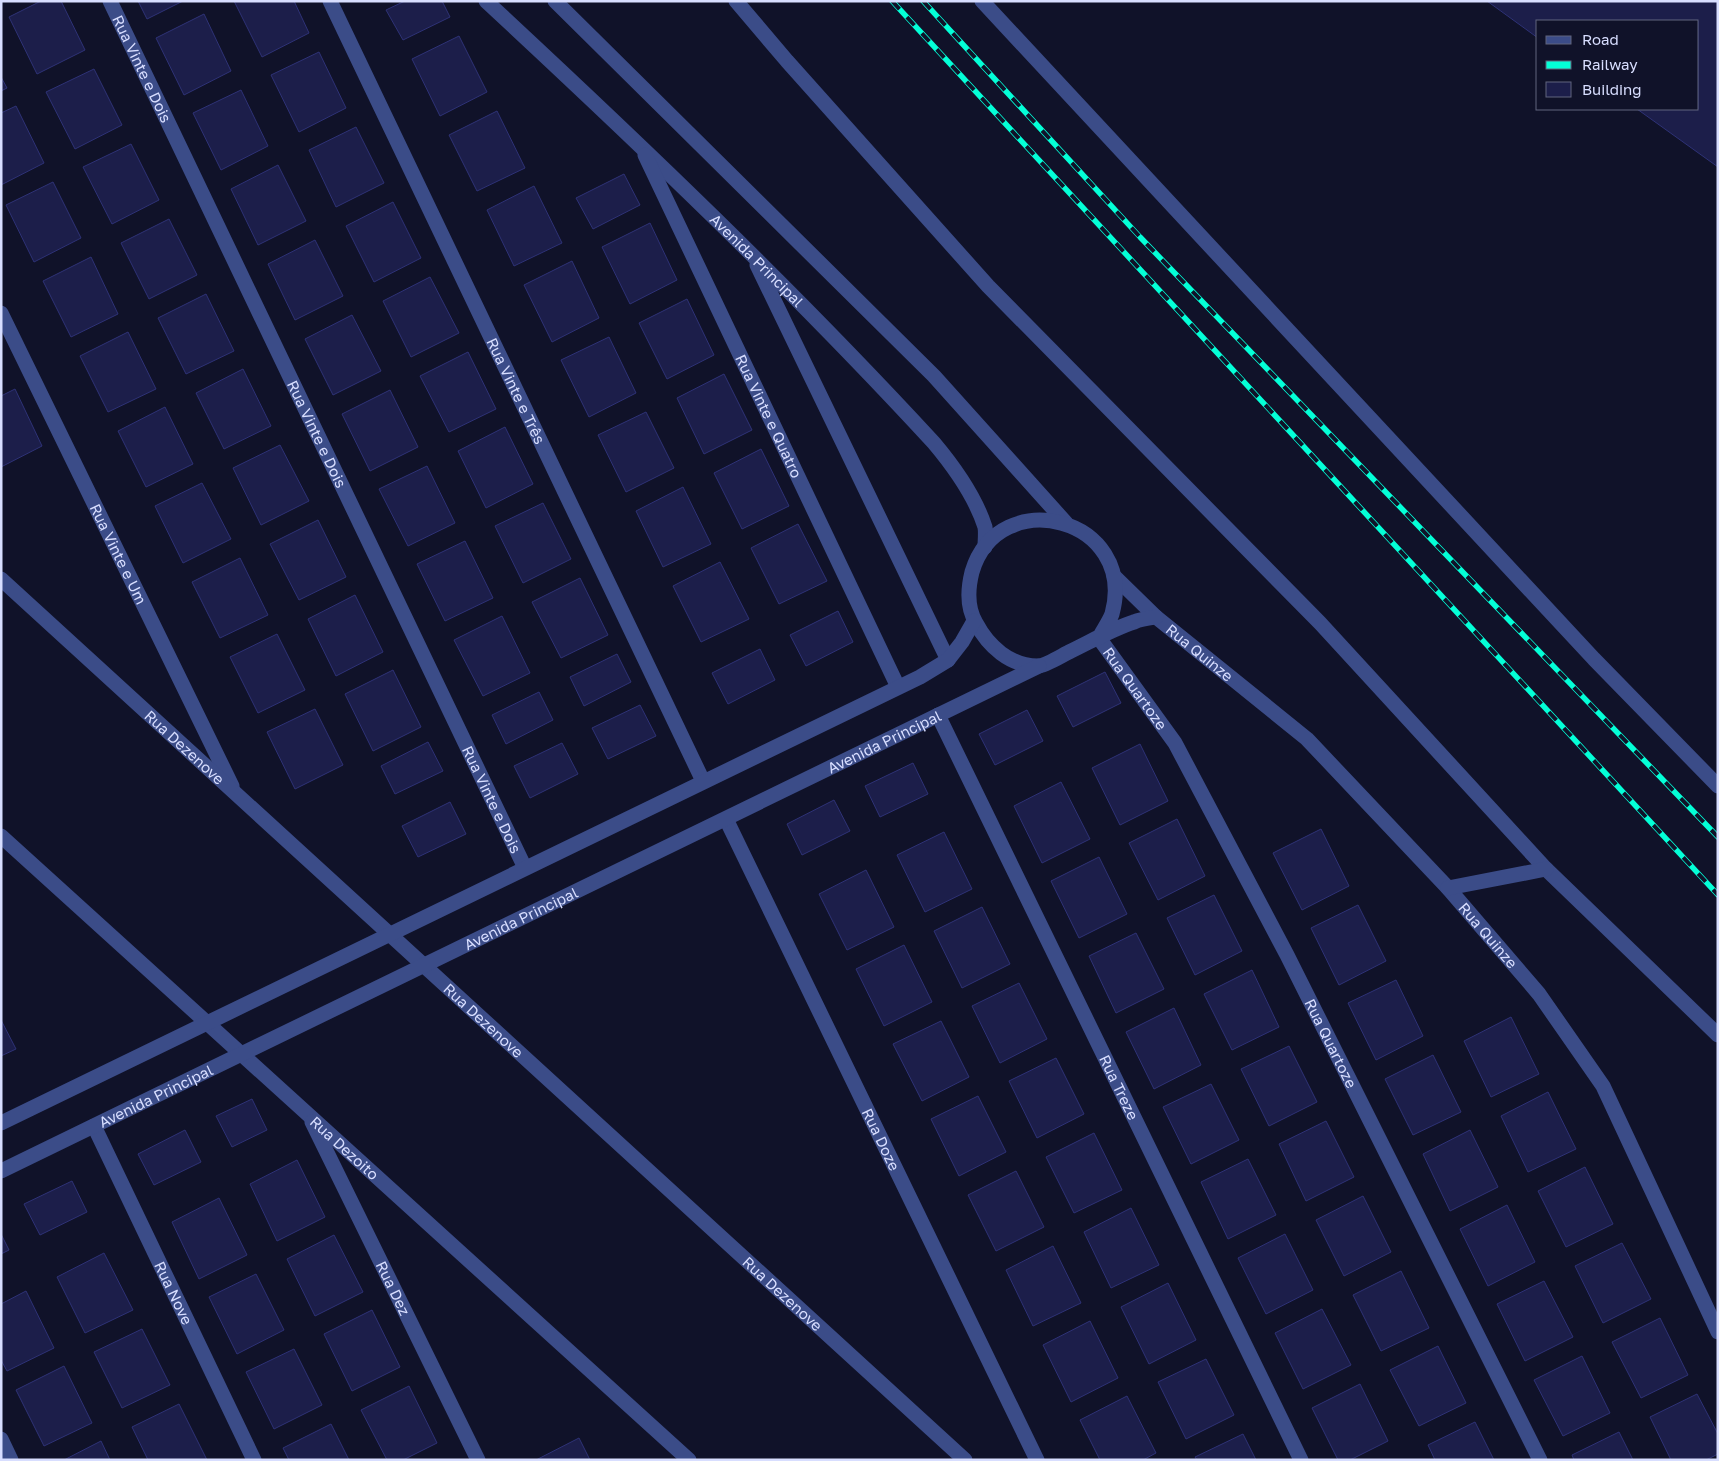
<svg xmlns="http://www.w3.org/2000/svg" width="1719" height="1461" viewBox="0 0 1719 1461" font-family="'Golos Text',sans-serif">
  <rect width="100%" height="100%" fill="#101229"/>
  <!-- building -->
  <g fill="#1c1e4a" stroke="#2e3276">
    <path d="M41,1H61L85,50L37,74L9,17Z"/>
    <path d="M138,1H183L147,19Z"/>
    <path d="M234,1H294L309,33L262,57Z"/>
    <path d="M405,1H442L450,17L403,40L386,10Z"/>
    <path d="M1487,1H1718V167L1637,109H1698V21H1538V38Z"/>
    <path d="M204,14L231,71L184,95L156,38Z"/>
    <path d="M459,36L487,92L440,116L412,59Z"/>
    <path d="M319,52L346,108L299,132L271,75Z"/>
    <path d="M94,69L122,125L75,149L46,92Z"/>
    <path d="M1,77L7,88L1,91Z"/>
    <path d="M241,90L268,146L221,170L193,113Z"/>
    <path d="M16,106L44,163L1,185V113Z"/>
    <path d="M497,111L525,168L477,191L449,135Z"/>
    <path d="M356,127L384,183L336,207L309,150Z"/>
    <path d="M131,144L159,200L112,224L83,167Z"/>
    <path d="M278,165L306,221L258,245L231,189Z"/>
    <path d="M624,174L640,205L593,229L576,198Z"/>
    <path d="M53,182L81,238L34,262L6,205Z"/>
    <path d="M534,186L562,243L514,266L487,210Z"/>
    <path d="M393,202L421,258L374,282L346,226Z"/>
    <path d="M169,219L197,275L149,299L121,243Z"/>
    <path d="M650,223L677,280L630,304L602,247Z"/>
    <path d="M315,240L343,296L295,320L268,264Z"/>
    <path d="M91,257L118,314L71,337L43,281Z"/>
    <path d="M572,261L599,318L552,342L524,285Z"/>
    <path d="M430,277L459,333L411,357L383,301Z"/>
    <path d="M206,294L234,351L186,374L158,318Z"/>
    <path d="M687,299L714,355L667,379L639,323Z"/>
    <path d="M352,315L381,371L333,395L305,339Z"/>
    <path d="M128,332L156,389L108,412L80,356Z"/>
    <path d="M609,337L636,393L589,417L561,360Z"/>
    <path d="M468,352L496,409L449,432L420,376Z"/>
    <path d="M243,369L271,426L224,449L196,393Z"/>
    <path d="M724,374L752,430L704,454L677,398Z"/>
    <path d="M15,389L42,446L1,467V396Z"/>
    <path d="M390,390L418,447L370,471L342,414Z"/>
    <path d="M165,407L193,464L146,487L118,431Z"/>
    <path d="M646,412L674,468L626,492L598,435Z"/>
    <path d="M505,427L533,484L486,508L458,451Z"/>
    <path d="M280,445L309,501L261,525L233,468Z"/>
    <path d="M761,449L789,506L742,529L714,473Z"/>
    <path d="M427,466L455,523L408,546L379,489Z"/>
    <path d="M202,483L231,539L183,563L155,506Z"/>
    <path d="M683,487L711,544L663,567L636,511Z"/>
    <path d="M543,503L571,559L523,583L495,526Z"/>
    <path d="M318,520L346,577L299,600L270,544Z"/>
    <path d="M798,524L827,581L779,604L751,548Z"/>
    <path d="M465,541L493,598L445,621L417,564Z"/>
    <path d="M240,558L268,615L220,638L192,582Z"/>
    <path d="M720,562L749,619L701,642L673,586Z"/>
    <path d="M580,578L608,635L561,658L532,602Z"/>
    <path d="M355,595L383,652L336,676L308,619Z"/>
    <path d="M838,611L853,642L806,666L790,635Z"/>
    <path d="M502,616L530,673L483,696L454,640Z"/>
    <path d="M277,634L305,690L258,713L230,657Z"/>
    <path d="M760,649L775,680L728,704L712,673Z"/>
    <path d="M617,654L631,682L584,706L570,677Z"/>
    <path d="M393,670L421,727L373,751L345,694Z"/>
    <path d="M1105,672L1121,703L1073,727L1057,696Z"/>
    <path d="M539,692L553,720L506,744L492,715Z"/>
    <path d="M640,705L656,736L608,759L592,728Z"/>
    <path d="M315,709L343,765L295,789L267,732Z"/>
    <path d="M1027,710L1043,741L995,765L979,734Z"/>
    <path d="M428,742L443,771L395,794L381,766Z"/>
    <path d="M562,743L578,774L530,798L514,766Z"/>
    <path d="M1140,744L1168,801L1120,825L1092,768Z"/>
    <path d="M913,763L928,794L880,817L865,786Z"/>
    <path d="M1061,782L1090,839L1042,863L1014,806Z"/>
    <path d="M834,800L850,831L802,855L787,824Z"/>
    <path d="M450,802L466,834L418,857L402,826Z"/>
    <path d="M1177,819L1205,876L1158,900L1129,843Z"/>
    <path d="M1321,829L1349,886L1302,910L1273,853Z"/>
    <path d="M944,832L972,889L925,912L897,855Z"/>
    <path d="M1099,857L1127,914L1079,938L1051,881Z"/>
    <path d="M866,870L894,927L847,950L819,894Z"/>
    <path d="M1214,895L1242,951L1195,975L1167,918Z"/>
    <path d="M1358,905L1386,961L1339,985L1311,928Z"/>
    <path d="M982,907L1010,964L962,988L934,931Z"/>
    <path d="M1136,933L1164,989L1116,1013L1089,956Z"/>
    <path d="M904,945L932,1002L884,1026L856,969Z"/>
    <path d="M1252,970L1279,1027L1232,1050L1204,994Z"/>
    <path d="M1396,980L1423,1036L1376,1060L1348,1003Z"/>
    <path d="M1019,983L1047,1039L1000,1063L972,1006Z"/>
    <path d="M1174,1008L1201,1065L1154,1089L1126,1032Z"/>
    <path d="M1511,1017L1539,1074L1491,1097L1464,1041Z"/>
    <path d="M1,1020L16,1049L1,1056Z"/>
    <path d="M941,1021L969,1077L922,1101L893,1044Z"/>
    <path d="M1289,1046L1317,1102L1269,1126L1241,1069Z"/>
    <path d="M1433,1055L1461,1112L1413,1135L1385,1079Z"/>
    <path d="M1056,1058L1084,1114L1037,1138L1009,1081Z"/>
    <path d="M1211,1084L1239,1140L1191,1164L1163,1107Z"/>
    <path d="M1548,1092L1576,1149L1528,1172L1501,1116Z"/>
    <path d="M978,1096L1006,1152L959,1176L931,1119Z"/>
    <path d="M252,1099L267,1130L232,1147L216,1116Z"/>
    <path d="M1326,1121L1354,1177L1306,1201L1279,1144Z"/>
    <path d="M185,1130L201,1162L154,1185L138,1154Z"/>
    <path d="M1470,1130L1498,1187L1450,1211L1423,1154Z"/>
    <path d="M1094,1133L1122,1190L1074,1213L1046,1157Z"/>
    <path d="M1248,1159L1276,1215L1228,1239L1201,1182Z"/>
    <path d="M297,1160L325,1217L277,1241L250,1184Z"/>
    <path d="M1585,1167L1613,1224L1566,1247L1538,1191Z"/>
    <path d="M1016,1171L1044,1227L996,1251L968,1195Z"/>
    <path d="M72,1181L87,1212L40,1235L24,1204Z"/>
    <path d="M1363,1196L1391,1252L1344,1276L1316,1220Z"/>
    <path d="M219,1198L247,1255L199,1279L172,1222Z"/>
    <path d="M1507,1205L1535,1262L1488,1286L1460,1229Z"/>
    <path d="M1131,1208L1159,1265L1111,1288L1084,1232Z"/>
    <path d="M1,1234L9,1250L1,1254Z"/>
    <path d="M1285,1234L1313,1290L1266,1314L1238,1258Z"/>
    <path d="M334,1235L363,1292L315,1316L287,1259Z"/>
    <path d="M1622,1243L1651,1299L1603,1323L1575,1266Z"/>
    <path d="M1053,1246L1081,1303L1033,1326L1006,1270Z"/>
    <path d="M104,1253L133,1310L85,1333L57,1277Z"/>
    <path d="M1401,1271L1429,1328L1381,1351L1353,1295Z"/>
    <path d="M256,1274L284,1330L237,1354L209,1297Z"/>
    <path d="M1544,1281L1573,1337L1525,1361L1497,1304Z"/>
    <path d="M1168,1283L1196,1340L1149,1364L1121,1307Z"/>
    <path d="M26,1291L54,1348L7,1371L1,1360V1304Z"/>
    <path d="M1322,1309L1351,1365L1303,1389L1275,1333Z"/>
    <path d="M372,1310L400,1367L352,1391L324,1334Z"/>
    <path d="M1660,1318L1688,1375L1641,1398L1612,1342Z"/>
    <path d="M1090,1321L1118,1378L1071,1402L1043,1345Z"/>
    <path d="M142,1329L170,1385L122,1408L94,1352Z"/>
    <path d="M1438,1346L1466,1403L1419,1426L1390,1370Z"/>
    <path d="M294,1349L322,1405L274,1429L246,1372Z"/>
    <path d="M1582,1356L1610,1413L1563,1436L1534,1380Z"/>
    <path d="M1206,1359L1234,1415L1186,1439L1158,1382Z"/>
    <path d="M64,1366L92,1423L44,1446L16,1390Z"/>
    <path d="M1360,1384L1388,1441L1350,1460H1338L1312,1408Z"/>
    <path d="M409,1386L437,1443L403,1460H387L361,1410Z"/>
    <path d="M1697,1394L1718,1434V1454L1706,1460H1671L1650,1417Z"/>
    <path d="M1127,1396L1156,1453L1143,1460H1100L1080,1420Z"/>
    <path d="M179,1404L207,1460H148L132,1427Z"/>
    <path d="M1475,1422L1494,1460H1435L1428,1445Z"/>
    <path d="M331,1424L349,1460H289L283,1448Z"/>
    <path d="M1619,1432L1633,1460H1574L1572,1455Z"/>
    <path d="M1243,1434L1256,1460H1197L1195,1457Z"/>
    <path d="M579,1438L590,1460H536Z"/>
    <path d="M101,1441L110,1460H64Z"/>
  </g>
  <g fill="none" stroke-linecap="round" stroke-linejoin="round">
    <!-- minor -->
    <g stroke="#3b4c88" stroke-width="15">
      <path id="s1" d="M110,1L525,868"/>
      <path id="s2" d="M330,1L703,781"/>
      <path id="s3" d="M486,1C640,144 792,289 934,443C955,468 975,496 985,527C986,533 985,541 985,547"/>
      <path d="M555,1L934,376L1066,523"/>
      <path d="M736,1L787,61L988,286L1320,623L1546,869L1718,1035"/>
      <path d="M982,1L1594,659L1718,786"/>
      <path id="s4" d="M645,155L898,687"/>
      <path d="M757,265L948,660"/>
      <path id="s5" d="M1,313L232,786"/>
      <path id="s6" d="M1114,576L1156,617L1307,739L1448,888L1539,994L1603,1086L1718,1332"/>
      <path id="s7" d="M1,579L965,1460"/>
      <path id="s8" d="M1099,638L1175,743L1287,955L1540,1460"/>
      <path d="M1099,638C1103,630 1109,622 1112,614C1138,518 999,482 972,572C968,588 967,608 976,623C988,646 1010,666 1038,666C1045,666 1061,656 1069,652C1090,642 1112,629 1134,622C1141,619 1149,618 1156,617"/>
      <path id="s9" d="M938,715L1301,1460"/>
      <path id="s10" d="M726,819L1037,1460"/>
      <path id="s11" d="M1,836L689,1460"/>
      <path d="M1448,888L1546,869"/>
      <path id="s12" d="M312,1122L478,1460"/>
      <path d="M1,1123L920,677L948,660L962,642L974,621"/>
      <path id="s13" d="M94,1126L254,1460"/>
      <path id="s14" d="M1,1171L1039,666"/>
      <path d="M1,1439L11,1460"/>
    </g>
    <defs>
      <g id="rail">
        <path d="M892,1L1718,895"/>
        <path d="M923,1L1140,237L1718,837"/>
      </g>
    </defs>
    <!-- rail casing -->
    <use href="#rail" stroke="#04ffd7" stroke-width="5.5"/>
    <!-- rail -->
    <use href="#rail" stroke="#101229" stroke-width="4" stroke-dasharray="11" stroke-linecap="butt"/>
  </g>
  <g text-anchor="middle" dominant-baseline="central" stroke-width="4.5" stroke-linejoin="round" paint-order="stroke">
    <!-- street labels -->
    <g font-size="15" fill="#d8deff" stroke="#101229">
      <text stroke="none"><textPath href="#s1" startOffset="75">Rua Vinte e Dois</textPath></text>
      <text stroke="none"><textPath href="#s3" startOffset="375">Avenida Principal</textPath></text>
      <text stroke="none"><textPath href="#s2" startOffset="432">Rua Vinte e Três</textPath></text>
      <text stroke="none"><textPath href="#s4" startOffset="289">Rua Vinte e Quatro</textPath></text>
      <text stroke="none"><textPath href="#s1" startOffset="480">Rua Vinte e Dois</textPath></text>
      <text stroke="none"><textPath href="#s5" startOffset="268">Rua Vinte e Um</textPath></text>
      <text stroke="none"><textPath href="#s6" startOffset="115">Rua Quinze</textPath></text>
      <text stroke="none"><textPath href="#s8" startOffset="62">Rua Quartoze</textPath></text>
      <text stroke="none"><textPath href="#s14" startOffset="982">Avenida Principal</textPath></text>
      <text stroke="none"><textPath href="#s7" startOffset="249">Rua Dezenove</textPath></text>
      <text stroke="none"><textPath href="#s1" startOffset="885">Rua Vinte e Dois</textPath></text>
      <text stroke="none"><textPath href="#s14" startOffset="578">Avenida Principal</textPath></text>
      <text stroke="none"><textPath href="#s6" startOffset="520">Rua Quinze</textPath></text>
      <text stroke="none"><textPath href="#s7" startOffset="654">Rua Dezenove</textPath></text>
      <text stroke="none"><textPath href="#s8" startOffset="468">Rua Quartoze</textPath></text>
      <text stroke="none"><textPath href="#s9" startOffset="414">Rua Treze</textPath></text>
      <text stroke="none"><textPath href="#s14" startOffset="172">Avenida Principal</textPath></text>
      <text stroke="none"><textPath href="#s10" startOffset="356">Rua Doze</textPath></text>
      <text stroke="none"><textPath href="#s11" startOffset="464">Rua Dezoito</textPath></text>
      <text stroke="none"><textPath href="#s12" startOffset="185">Rua Dez</textPath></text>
      <text stroke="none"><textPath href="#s7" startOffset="1059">Rua Dezenove</textPath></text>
      <text stroke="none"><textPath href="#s13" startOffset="185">Rua Nove</textPath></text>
    </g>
  </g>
  <!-- border -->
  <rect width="1719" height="1461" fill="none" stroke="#d8deff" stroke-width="5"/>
  <!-- legend -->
  <rect x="1536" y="20" width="162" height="90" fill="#101229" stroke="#60647f"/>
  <rect x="1546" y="36" width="25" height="8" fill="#3b4c88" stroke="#60647f"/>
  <text x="1582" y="45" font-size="15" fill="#d8deff">Road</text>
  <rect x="1546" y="61" width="25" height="8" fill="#04ffd7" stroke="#60647f"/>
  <text x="1582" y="70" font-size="15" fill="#d8deff">Railway</text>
  <rect x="1546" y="82" width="25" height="15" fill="#1c1e4a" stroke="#60647f"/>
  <text x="1582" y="95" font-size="15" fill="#d8deff">Building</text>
</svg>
